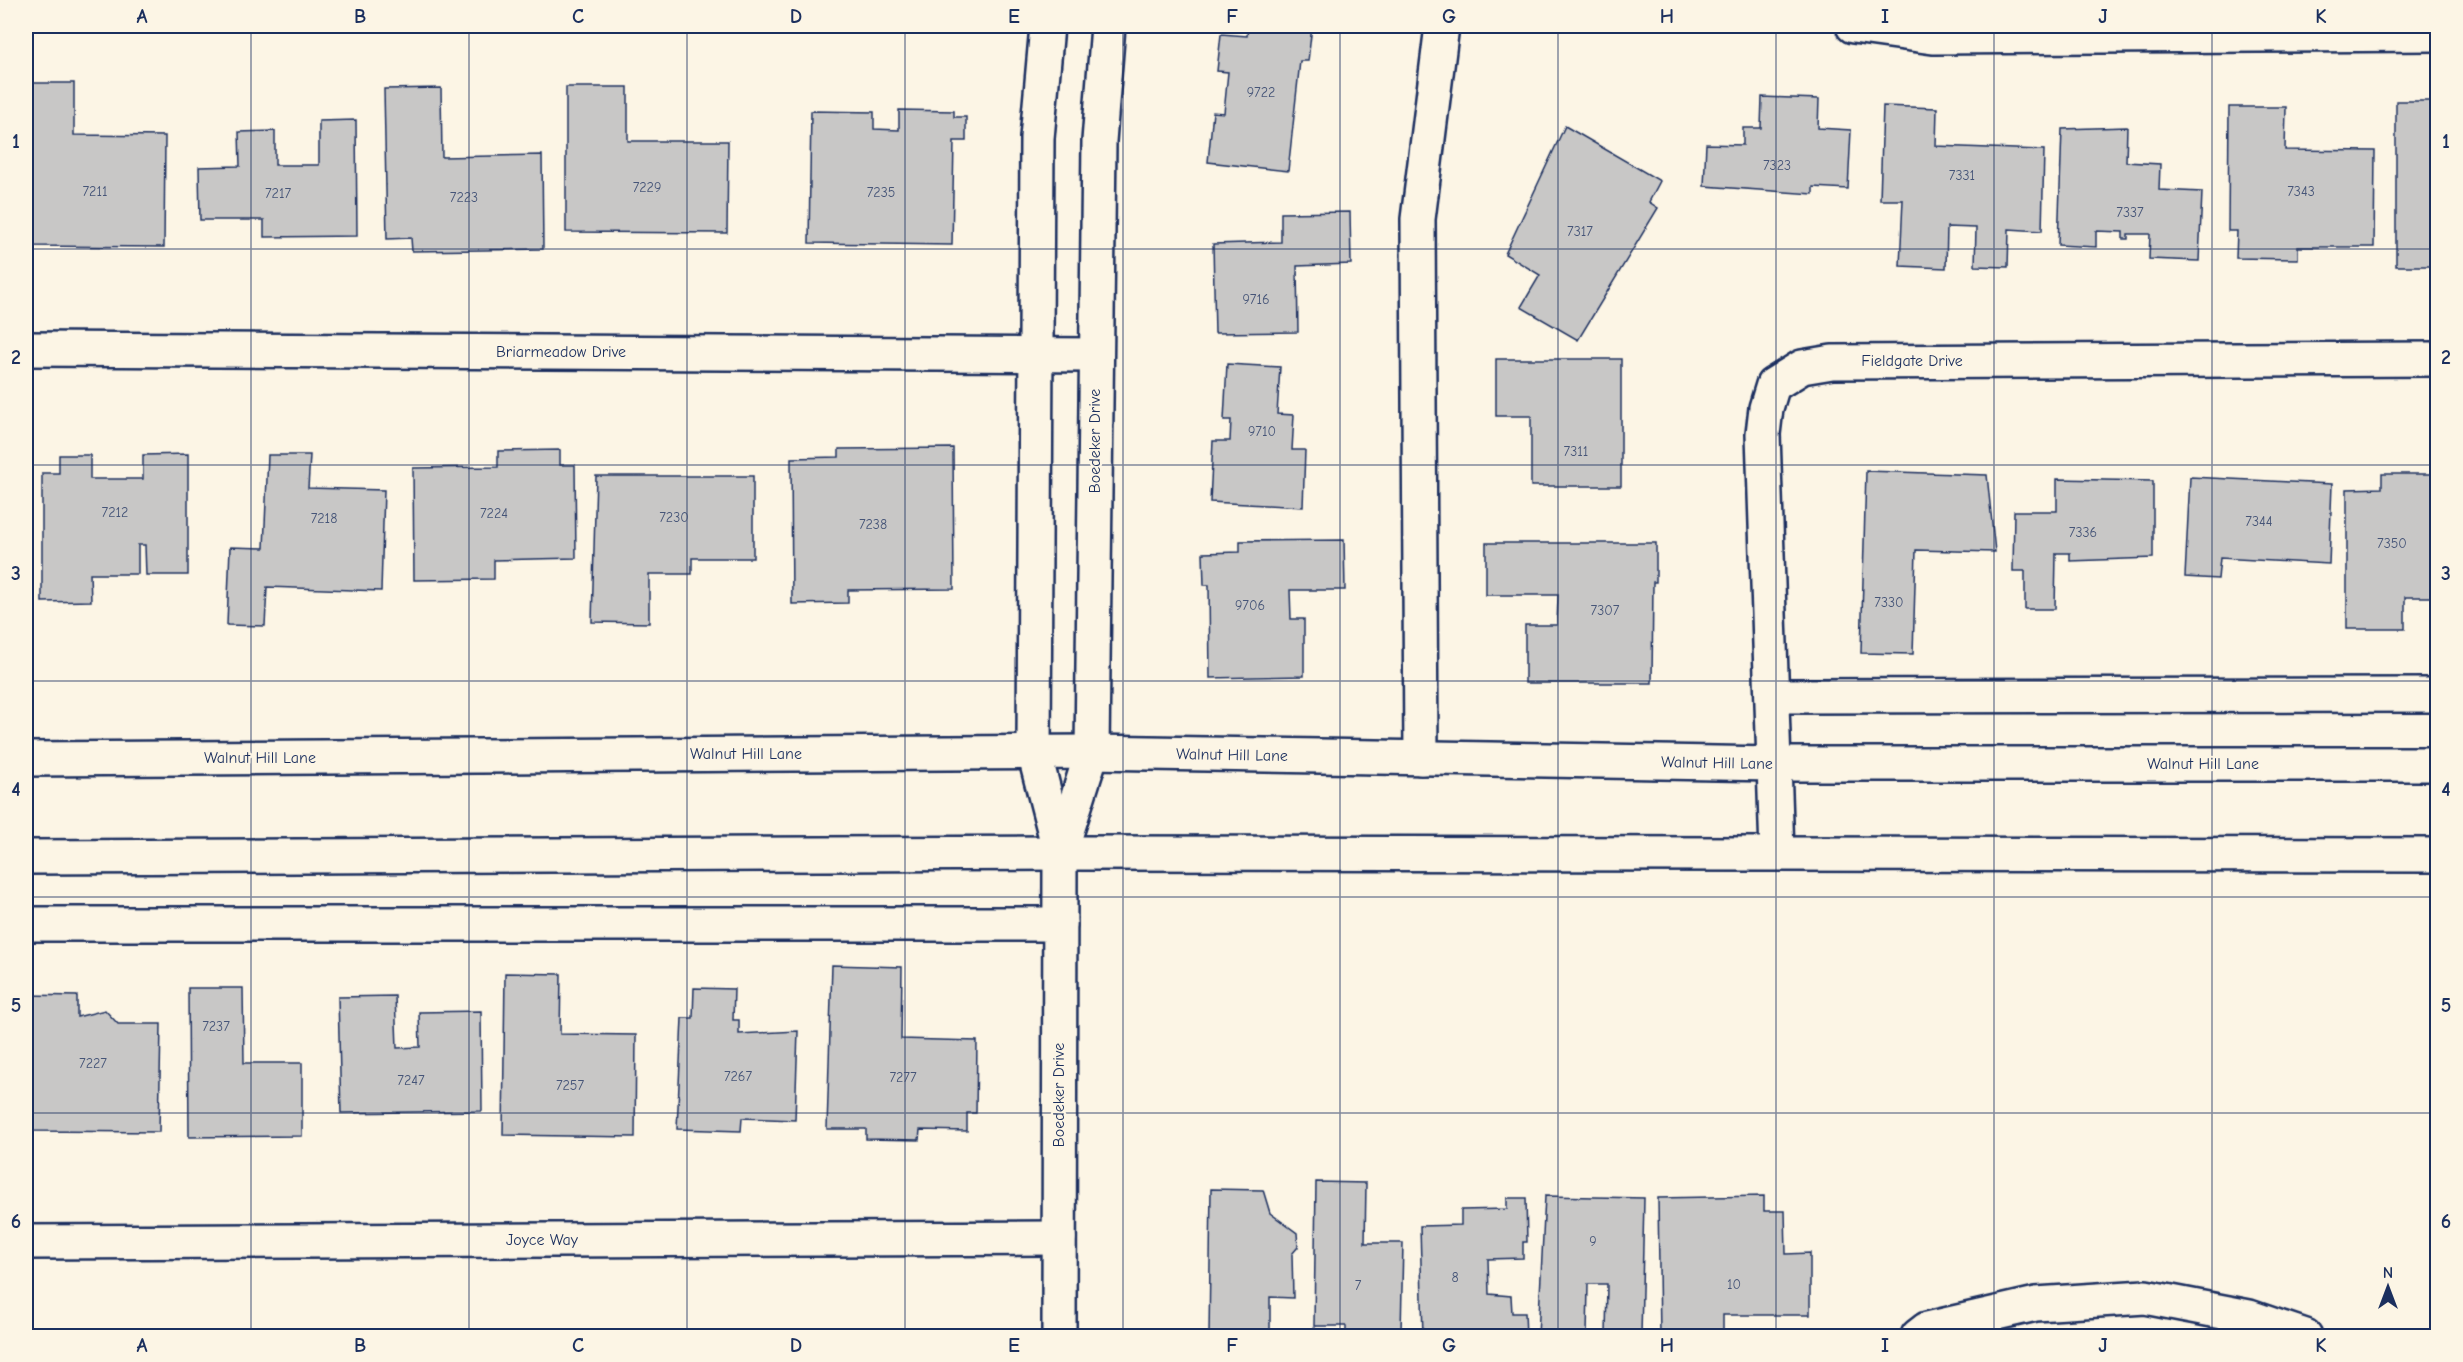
<svg xmlns="http://www.w3.org/2000/svg" width="2463" height="1362" viewBox="0 0 2463 1362" font-family="'Comic Neue',sans-serif">
  <rect width="100%" height="100%" fill="#fcf5e5"/>
  <filter id="ink" filterUnits="userSpaceOnUse"><feTurbulence type="fractalNoise" baseFrequency=".0167" numOctaves="2"/><feDisplacementMap in="SourceGraphic" scale="12" xChannelSelector="R" yChannelSelector="G"/><feConvolveMatrix kernelMatrix="1 2 1 2 8 2 1 2 1" color-interpolation-filters="sRGB"/></filter>
  <g filter="url(#ink)">
    <!-- building -->
    <g fill="#c8c7c6" stroke="#1b2f5e" stroke-width="1.5">
      <path d="M1248,26H1312L1308,61H1300L1288,171L1208,162L1213,112L1224,113L1228,72L1217,71L1221,34L1247,36Z"/>
      <path d="M26,83H74V135L165,136L164,247L26,246Z"/>
      <path d="M566,87H628V141H728L727,233L566,232Z"/>
      <path d="M441,88L442,157L542,155L543,249L412,251L411,238L387,239L384,89Z"/>
      <path d="M1762,97L1819,99L1818,128L1851,130L1848,189L1813,187V194L1704,186L1706,144L1743,145V128H1761Z"/>
      <path d="M2396,101H2438V259H2435V266H2396Z"/>
      <path d="M1883,106L1937,108L1936,146L2044,150L2042,231L2009,229L2008,267L1975,266L1976,228L1947,227L1946,268L1900,266L1903,200H1880Z"/>
      <path d="M2229,107H2286L2285,150L2375,151L2374,247H2298V259L2236,258L2237,231H2228Z"/>
      <path d="M899,110L954,111V117H966V141H954L952,245L809,243L811,111L874,112V129L899,130Z"/>
      <path d="M356,120L357,236L264,237V220H200L199,167L240,166L239,132L275,131V165H319V121Z"/>
      <path d="M1565,126L1660,181L1649,202L1658,208L1578,340L1521,307L1540,275L1505,254Z"/>
      <path d="M2127,127L2126,162L2160,164L2159,190L2202,192L2199,261L2149,259L2150,234H2128V239H2123V232L2096,231V247L2058,245L2062,129Z"/>
      <path d="M1350,212L1351,264L1297,266L1298,332L1215,333L1213,244L1281,242V213Z"/>
      <path d="M1496,359H1621V486H1531V416H1496Z"/>
      <path d="M1227,364L1280,367L1277,414L1294,415L1292,450H1305L1303,507L1210,502L1213,441H1230L1231,420H1224Z"/>
      <path d="M953,448L954,589L848,590V603L792,604L791,458L839,457V449Z"/>
      <path d="M560,450V465H575L576,558L494,560V579L414,580L413,468L498,467V451Z"/>
      <path d="M188,454V575H146L145,545H138V574H90L91,601L42,602V473H59V455H90V479H143V455Z"/>
      <path d="M268,455H310L308,488L384,490L381,591L267,587L265,626L227,625L230,547L264,548Z"/>
      <path d="M1866,471L1987,475L1995,552L1916,550L1913,654L1861,653Z"/>
      <path d="M2382,474H2438V597H2405V629H2347V489L2382,488Z"/>
      <path d="M596,476H753V558H692V574H649V623L592,622Z"/>
      <path d="M2190,477L2332,484L2329,564L2220,558L2218,579L2185,577Z"/>
      <path d="M2057,479L2153,481V558L2070,561V553H2056L2055,609H2025V571H2013L2014,511H2057Z"/>
      <path d="M1344,540L1345,590H1290L1291,619H1304V676L1210,678L1209,585H1204L1203,553L1240,552V541Z"/>
      <path d="M1486,543H1656V582H1653L1652,683H1525V625H1557L1558,595H1486Z"/>
      <path d="M832,965L902,967L901,1039L977,1041L976,1113H967V1131L920,1130L919,1140L866,1139V1129H827Z"/>
      <path d="M505,973L561,974L560,1034L636,1035L635,1137L503,1135Z"/>
      <path d="M188,988H243L244,1063H302V1136L189,1137Z"/>
      <path d="M694,988L734,989L733,1020H739V1034L798,1031L795,1120L742,1118L741,1131L677,1129L682,1018H693Z"/>
      <path d="M26,995L77,996V1017L105,1010L118,1024H161L159,1132L32,1131V1103H26Z"/>
      <path d="M395,996L397,1048L420,1047L419,1012L481,1011L482,1111L341,1113L338,997Z"/>
      <path d="M1316,1182L1366,1183L1365,1243H1403L1401,1331H1376L1375,1336H1346V1326H1314Z"/>
      <path d="M1211,1189L1263,1190L1270,1213L1297,1233L1298,1247L1292,1254L1293,1298L1270,1297V1336H1209Z"/>
      <path d="M1545,1196L1644,1198L1641,1336H1606L1607,1284H1588L1587,1336H1538Z"/>
      <path d="M1764,1196V1211H1785L1786,1254L1810,1253V1315H1723V1336H1660L1658,1198Z"/>
      <path d="M1507,1198H1526L1527,1242H1523V1258L1488,1259L1489,1294L1511,1296L1512,1313H1525L1526,1336H1423L1420,1226L1461,1225V1210L1507,1209Z"/>
    </g>
    <g fill="none" stroke-linecap="round" stroke-linejoin="round">
      <defs>
        <g id="minor">
          <path d="M1047,26L1037,138L1034,752L1060,853L1059,1336"/>
          <path d="M1853,26L1933,37L2438,34"/>
          <path d="M26,349L1096,355"/>
          <path d="M1772,696L2438,695"/>
          <path d="M1421,758L1418,219L1442,26"/>
          <path d="M1774,764L1763,434L1766,408L1773,385L1802,367L1832,362L2438,359"/>
          <path d="M1060,853L1092,752L1099,141L1108,26"/>
          <path d="M26,924H1060"/>
          <path d="M26,1242L1059,1238"/>
          <path d="M1918,1336L1927,1329L2036,1304L2145,1297L2249,1317L2305,1336"/>
        </g>
        <g id="major">
          <path d="M26,759L1092,752L1774,764H2438"/>
          <path d="M1774,764L1777,853"/>
          <path d="M26,857L1060,853L2438,855"/>
        </g>
      </defs>
      <!-- minor casing -->
      <use href="#minor" stroke="#1b2f5e" stroke-width="38"/>
      <!-- major casing -->
      <use href="#major" stroke="#1b2f5e" stroke-width="38"/>
      <!-- minor -->
      <use href="#minor" stroke="#fcf5e5" stroke-width="33"/>
      <!-- major -->
      <use href="#major" stroke="#fcf5e5" stroke-width="33"/>
    </g>
  </g>
  <!-- grid -->
  <path fill="none" stroke="#1b2f5e" stroke-width="1.5" stroke-opacity="0.55" d="M251,26V1336M469,26V1336M687,26V1336M905,26V1336M1123,26V1336M1340,26V1336M1558,26V1336M1776,26V1336M1994,26V1336M2212,26V1336M26,249H2438M26,465H2438M26,681H2438M26,897H2438M26,1113H2438"/>
  <g text-anchor="middle" dominant-baseline="central" stroke-width="4.5" stroke-linejoin="round" paint-order="stroke">
    <!-- number labels -->
    <g font-size="14" fill="#465578">
      <text x="1261" y="92">9722</text>
      <text x="1777" y="165">7323</text>
      <text x="1962" y="175">7331</text>
      <text x="647" y="187">7229</text>
      <text x="95" y="191">7211</text>
      <text x="2301" y="191">7343</text>
      <text x="881" y="192">7235</text>
      <text x="278" y="193">7217</text>
      <text x="464" y="197">7223</text>
      <text x="2130" y="212">7337</text>
      <text x="1580" y="231">7317</text>
      <text x="1256" y="299">9716</text>
      <text x="1262" y="431">9710</text>
      <text x="1576" y="451">7311</text>
      <text x="115" y="512">7212</text>
      <text x="494" y="513">7224</text>
      <text x="674" y="517">7230</text>
      <text x="324" y="518">7218</text>
      <text x="2259" y="521">7344</text>
      <text x="873" y="524">7238</text>
      <text x="2083" y="532">7336</text>
      <text x="2392" y="543">7350</text>
      <text x="1889" y="602">7330</text>
      <text x="1250" y="605">9706</text>
      <text x="1605" y="610">7307</text>
      <text x="216" y="1026">7237</text>
      <text x="93" y="1063">7227</text>
      <text x="738" y="1076">7267</text>
      <text x="903" y="1077">7277</text>
      <text x="411" y="1080">7247</text>
      <text x="570" y="1085">7257</text>
      <text x="1593" y="1241">9</text>
      <text x="1455" y="1277">8</text>
      <text x="1734" y="1284">10</text>
      <text x="1358" y="1285">7</text>
    </g>
    <!-- street labels -->
    <g font-size="16" fill="#1b2f5e" stroke="#fcf5e5">
      <text x="561" y="352">Briarmeadow Drive</text>
      <text x="1912" y="361">Fieldgate Drive</text>
      <text transform="translate(1095 441) rotate(-90)">Boedeker Drive</text>
      <text x="746" y="754">Walnut Hill Lane</text>
      <text transform="translate(1232 755) rotate(1)">Walnut Hill Lane</text>
      <text x="260" y="758">Walnut Hill Lane</text>
      <text transform="translate(1717 763) rotate(1)">Walnut Hill Lane</text>
      <text x="2203" y="764">Walnut Hill Lane</text>
      <text transform="translate(1059 1095) rotate(-90)">Boedeker Drive</text>
      <text x="542" y="1240">Joyce Way</text>
    </g>
  </g>
  <!-- margin -->
  <rect width="2463" height="1362" fill="none" stroke="#fcf5e5" stroke-width="66"/>
  <!-- north arrow -->
  <g transform="translate(2388 1287)" stroke="#fcf5e5" stroke-width="4.5" paint-order="stroke">
  <path d="M0-4.5L10 22L0 15L-10 22Z" fill="#1b2f5e"/>
  <text y="-9" font-size="16" font-weight="bold" text-anchor="middle" fill="#1b2f5e">N</text>
  </g>
  <rect x="33" y="33" width="2397" height="1296" fill="none" stroke="#1b2f5e" stroke-width="2"/>
  <g font-size="20" text-anchor="middle" font-weight="bold" fill="#1b2f5e">
    <text x="142" y="23">A</text>
    <text x="360" y="23">B</text>
    <text x="578" y="23">C</text>
    <text x="796" y="23">D</text>
    <text x="1014" y="23">E</text>
    <text x="1232" y="23">F</text>
    <text x="1449" y="23">G</text>
    <text x="1667" y="23">H</text>
    <text x="1885" y="23">I</text>
    <text x="2103" y="23">J</text>
    <text x="2321" y="23">K</text>
    <text x="16" y="148">1</text>
    <text x="2446" y="148">1</text>
    <text x="16" y="364">2</text>
    <text x="2446" y="364">2</text>
    <text x="16" y="580">3</text>
    <text x="2446" y="580">3</text>
    <text x="16" y="796">4</text>
    <text x="2446" y="796">4</text>
    <text x="16" y="1012">5</text>
    <text x="2446" y="1012">5</text>
    <text x="16" y="1228">6</text>
    <text x="2446" y="1228">6</text>
    <text x="142" y="1352">A</text>
    <text x="360" y="1352">B</text>
    <text x="578" y="1352">C</text>
    <text x="796" y="1352">D</text>
    <text x="1014" y="1352">E</text>
    <text x="1232" y="1352">F</text>
    <text x="1449" y="1352">G</text>
    <text x="1667" y="1352">H</text>
    <text x="1885" y="1352">I</text>
    <text x="2103" y="1352">J</text>
    <text x="2321" y="1352">K</text>
  </g>
</svg>
